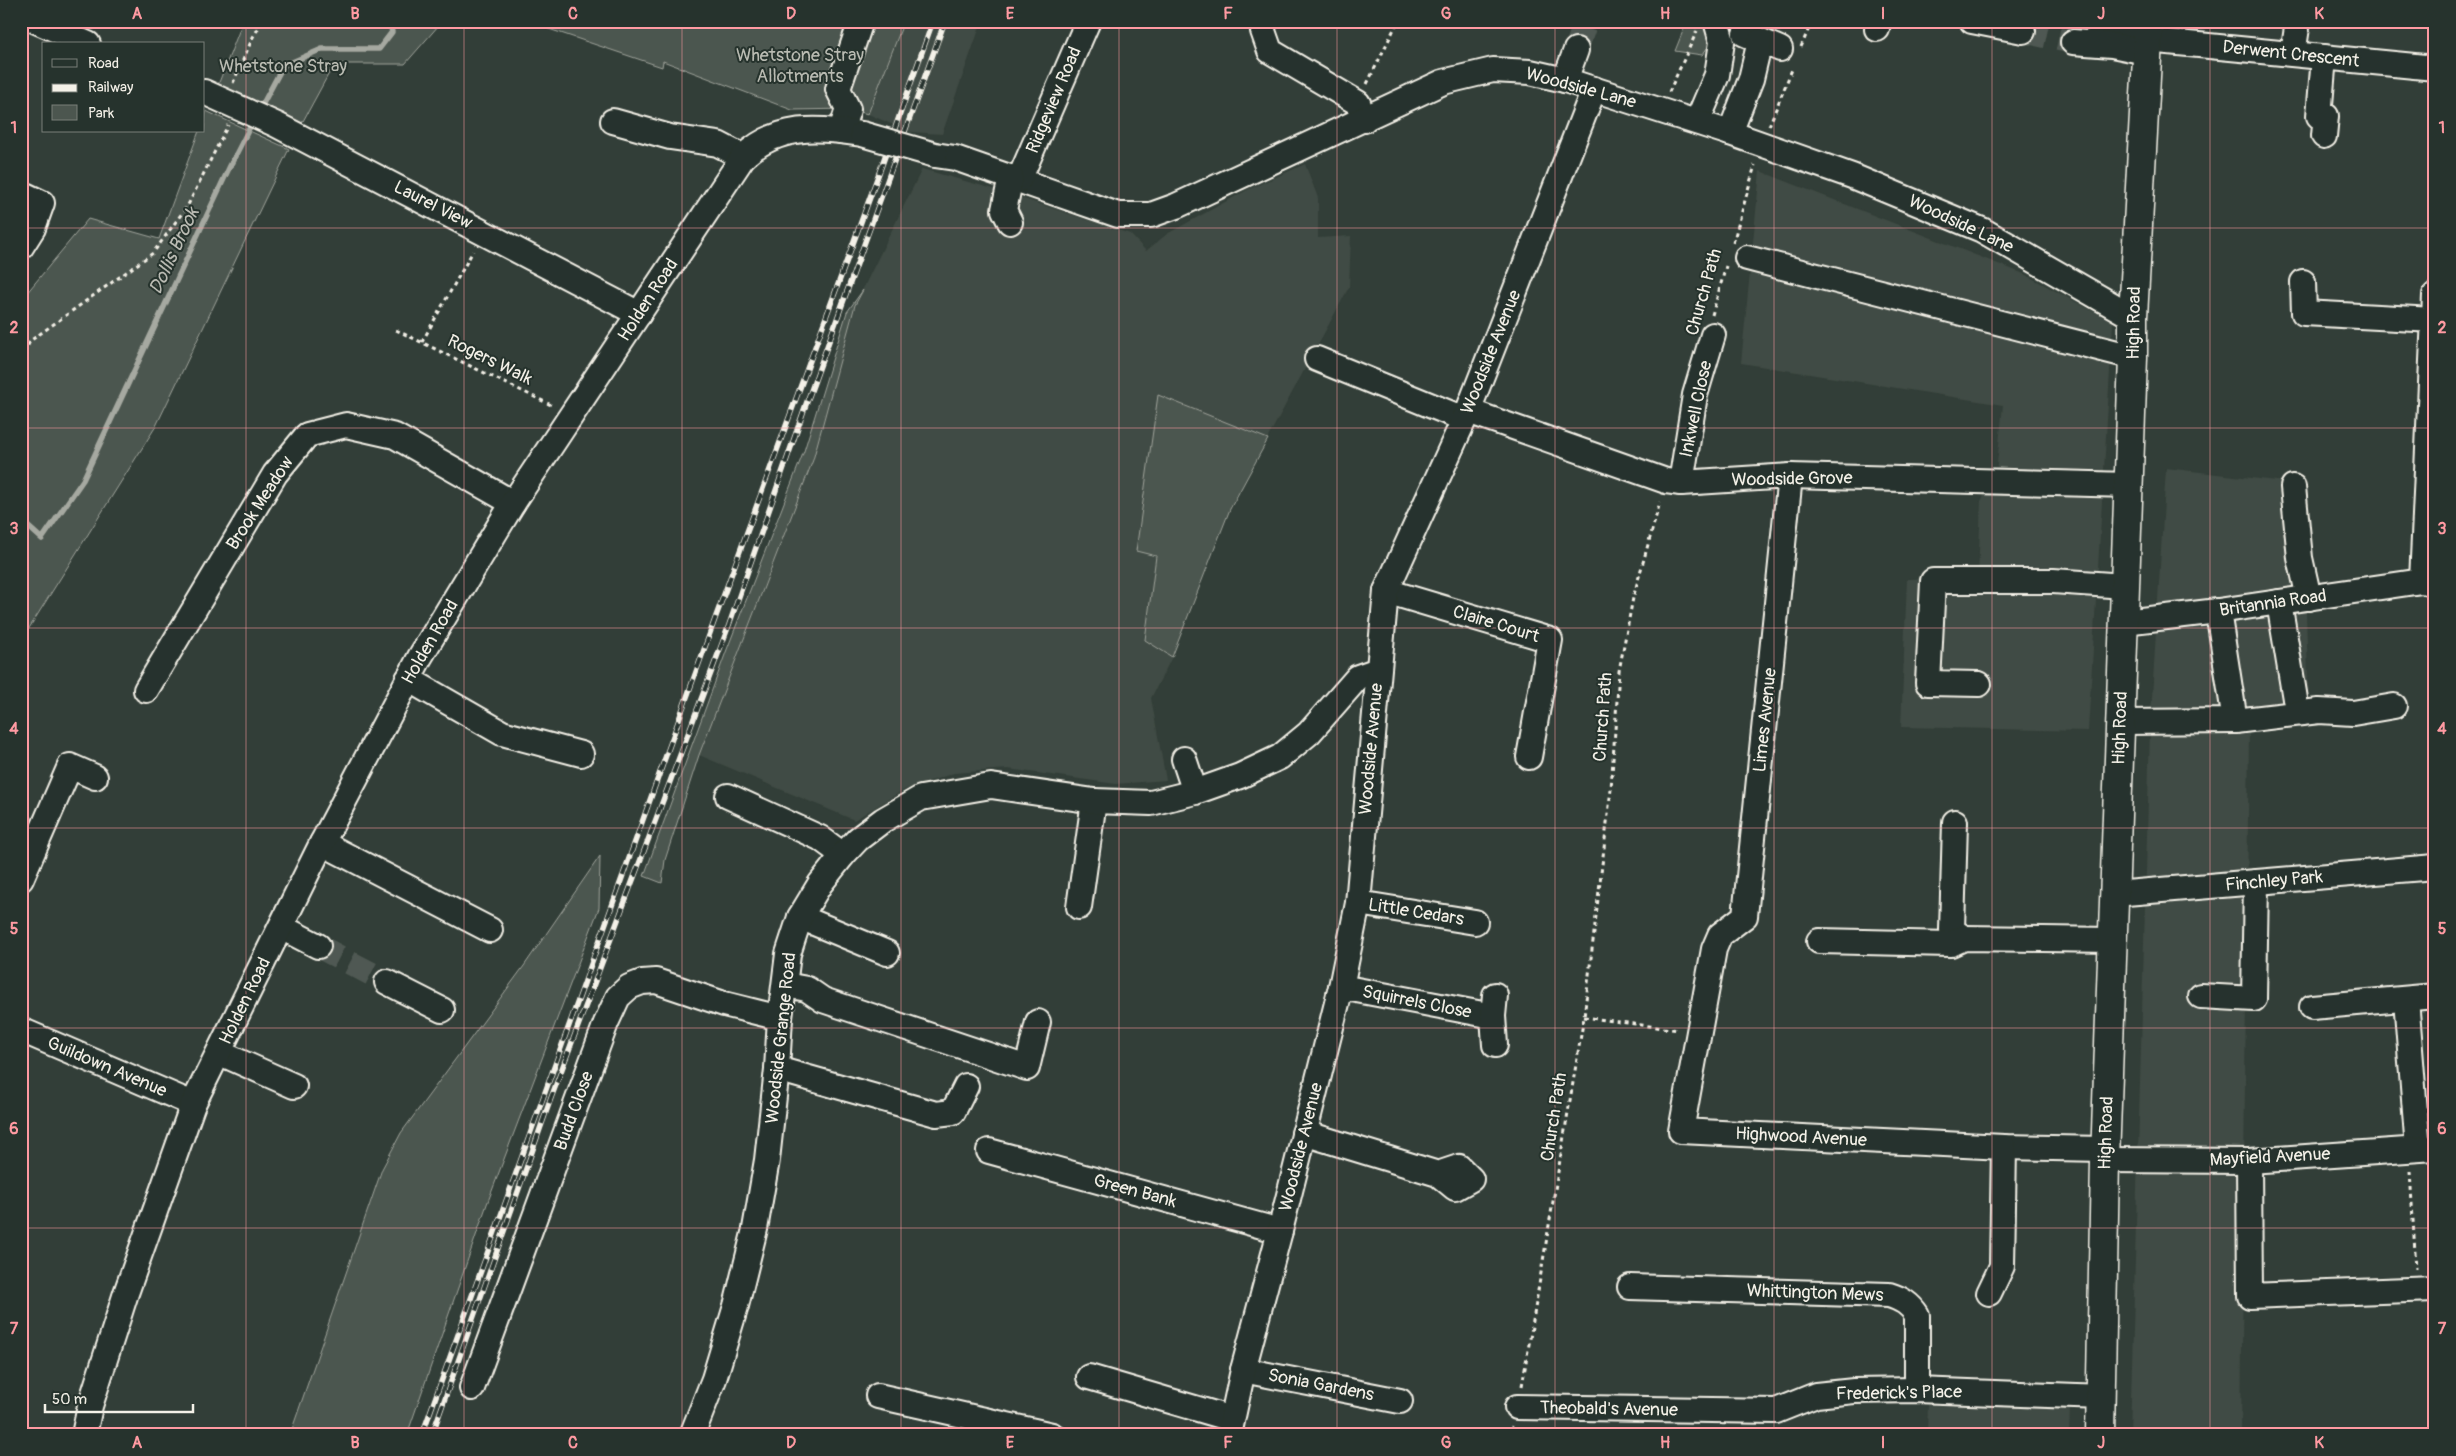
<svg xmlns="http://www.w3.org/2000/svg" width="2456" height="1456" viewBox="0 0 2456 1456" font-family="Pangolin,sans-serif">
  <rect width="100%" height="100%" fill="#323e38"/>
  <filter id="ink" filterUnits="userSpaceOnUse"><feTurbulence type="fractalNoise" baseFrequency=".02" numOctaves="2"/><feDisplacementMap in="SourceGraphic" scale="10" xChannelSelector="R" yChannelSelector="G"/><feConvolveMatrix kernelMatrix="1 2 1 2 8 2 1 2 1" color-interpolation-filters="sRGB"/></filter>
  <g filter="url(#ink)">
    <!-- built -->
    <g fill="#404b44">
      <path d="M904,21H982L942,134L910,132L868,114Z"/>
      <path d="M1305,164L1318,198V238L1351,236L1349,287L1230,508L1172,657L1151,698L1166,780L1116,784L1008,769L954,773L904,790L854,820L699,755L813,460L855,305L922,169L997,190L1130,234L1146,251L1167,234L1247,190Z"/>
      <path d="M1760,171L2024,274L2113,322L2088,731L1901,727L1907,579L1978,578L1981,501L1996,474L2003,405L1741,363Z"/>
      <path d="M2166,468L2302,484L2309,709L2249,731L2241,1435H2130L2150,730Z"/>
      <path d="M1928,1405L2070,1409L2069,1435H1927Z"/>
    </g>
    <!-- green -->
    <g fill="#4c564f" stroke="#a0a49c">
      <path d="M243,21H454L439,25L405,64H334L302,123L218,85Z"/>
      <path d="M525,21H904L868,114L848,109L792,110L663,61L662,67Z"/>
      <path d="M1687,21H1720L1721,29L1702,55L1675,51Z"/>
      <path d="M206,111L289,149L156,426L21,641V300L88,219L159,239L199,131H204Z"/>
      <path d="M863,290L855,305L813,460L699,755L665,860L662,883L644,876L726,652L804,451L847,312Z"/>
      <path d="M1158,395L1268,439L1230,509L1172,657L1145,640L1156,556L1136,551Z"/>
      <path d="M600,856L599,908L487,1204L407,1435H290L382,1169L401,1133L524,966Z"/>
    </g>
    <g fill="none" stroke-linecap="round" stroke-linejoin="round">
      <!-- stream -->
      <g stroke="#a6a9a1" stroke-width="5.5">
        <path d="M259,111L283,66L322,49H379L392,32L389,21"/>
        <path d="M21,520L42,539L83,480L230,166L253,121"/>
      </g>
      <!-- minor-tunnel -->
      <g stroke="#4f5952" stroke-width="24" stroke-dasharray="24 12" stroke-linecap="butt">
        <path d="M2023,31L2073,42"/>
        <path d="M1576,50L1586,21"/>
        <path d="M318,946L387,982"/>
      </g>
      <defs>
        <g id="minor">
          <path d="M36,21L88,44"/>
          <path d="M1264,21L1263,31L1270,51L1358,103L1364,120"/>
          <path d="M1972,21L2023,31"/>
          <path d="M2097,21V24L2148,29"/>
          <path d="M1877,29L1878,21"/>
          <path d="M1745,34L1780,49"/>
          <path d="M2147,40L2435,68"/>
          <path d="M2073,42L2112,45L2146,52"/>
          <path d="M2293,54L2298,21"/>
          <path d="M2324,57L2319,116H2326L2324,136"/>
          <path d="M1565,80L1576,50"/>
          <path d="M204,92L277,125L639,314"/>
          <path d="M613,121L670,137L718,144L743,157"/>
          <path d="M1697,122L1717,75L1722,42L1716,21"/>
          <path d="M841,131L848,109L838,89L861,21"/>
          <path d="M1730,133L1751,79L1760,41"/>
          <path d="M935,155L955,158L1118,215H1151L1176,206L1443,82L1493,70L1530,72L1565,80L1730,133L1852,176L1982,230L2133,317"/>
          <path d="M1019,180L1088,21"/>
          <path d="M21,193L42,203L33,228L21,247"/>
          <path d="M1010,222L1004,210L1011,177"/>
          <path d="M1747,258L2133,357"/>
          <path d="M2303,282L2304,313L2434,320"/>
          <path d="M1317,359L1464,419"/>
          <path d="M1468,411L1666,481L1681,483L1790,476L2129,485"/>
          <path d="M1790,476L1745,916L1720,935L1714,949L1681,1131L2004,1147L2105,1149"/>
          <path d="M1681,483L1695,395L1713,335"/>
          <path d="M2293,487L2300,558L2309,598"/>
          <path d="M2422,581L2435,295"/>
          <path d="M1386,591L1550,640L1529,757"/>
          <path d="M2279,602L2295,699"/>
          <path d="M2218,611L2235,721"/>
          <path d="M2124,622L2218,611L2422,581L2435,584"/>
          <path d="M408,679L502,733L581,754"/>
          <path d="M1979,684L1928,683L1933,581H2053L2125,586"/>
          <path d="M146,690L275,474L307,435L346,425L395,436L513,503"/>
          <path d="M2120,722L2235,721L2319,711L2353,713L2394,706"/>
          <path d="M1184,759L1195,792"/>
          <path d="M728,796L820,838L843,855"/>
          <path d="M1955,822L1952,930L1964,938"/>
          <path d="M322,843L490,930"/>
          <path d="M21,879L70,766L95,777"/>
          <path d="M2114,894L2435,867"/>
          <path d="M1358,903L1475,922"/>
          <path d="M1079,907L1094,801"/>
          <path d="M800,917L887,953"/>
          <path d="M281,927L318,946"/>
          <path d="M1819,941L1951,944L1964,938L2112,940"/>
          <path d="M387,982L442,1010"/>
          <path d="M785,985L807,989L823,1000L1027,1068L1038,1022"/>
          <path d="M1341,987L1493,1016"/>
          <path d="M2201,996L2254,999L2256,882"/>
          <path d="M2406,999L2418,1149"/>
          <path d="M2312,1007L2435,996"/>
          <path d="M21,1030L193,1104"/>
          <path d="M1495,1045L1493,1016L1495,995"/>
          <path d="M220,1053L294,1086"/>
          <path d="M777,1069L936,1114L953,1112L966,1086"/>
          <path d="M1304,1133L1438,1174L1459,1167L1471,1179L1455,1188L1438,1174"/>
          <path d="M989,1151L1280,1231"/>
          <path d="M2105,1160L2249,1161L2435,1148"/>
          <path d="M2249,1161L2250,1296L2435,1289"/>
          <path d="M1630,1287L1889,1295C1902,1299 1910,1304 1917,1315V1390"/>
          <path d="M1989,1293L2002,1266L2004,1147"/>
          <path d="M1243,1370L1400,1401"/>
          <path d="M1089,1377L1232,1419"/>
          <path d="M472,1388L606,1023L618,997L629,987L642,982L656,981L724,1004L780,1018"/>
          <path d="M878,1396L1052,1435"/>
          <path d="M1517,1407L1776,1411L1816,1395L1854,1391L1917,1390L2102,1397"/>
          <path d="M84,1435L90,1406L126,1293L193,1104L322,843L420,657L513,503L743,157C778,124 817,127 862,134"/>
          <path d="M692,1435L714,1379L736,1306L755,1229L767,1160L777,1069L780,1018L788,954L800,917L820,884L843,855L858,839L883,820L921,798L991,786L1094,801L1151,803L1195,792L1240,776L1280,757L1309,733L1358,677L1378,670"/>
          <path d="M1229,1435L1243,1370L1280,1231L1341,987L1358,903L1386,591L1468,411L1594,89"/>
        </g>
        <path id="major" d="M2100,1435L2105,1160L2133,357V317L2149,21"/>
      </defs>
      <!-- minor casing -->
      <use href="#minor" stroke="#f4f1e8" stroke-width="28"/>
      <!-- major casing -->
      <use href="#major" stroke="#f4f1e8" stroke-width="31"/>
      <!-- path -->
      <g stroke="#f4f1e8" stroke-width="3" stroke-dasharray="4 4" stroke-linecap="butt">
        <path d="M1801,47L1812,21"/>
        <path d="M233,83L253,37L263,21"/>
        <path d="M1367,84L1398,21"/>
        <path d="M1669,92L1697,31"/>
        <path d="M1769,126L1793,67"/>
        <path d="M1733,243L1755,165"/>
        <path d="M1712,315L1726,266"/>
        <path d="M396,330L553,406"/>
        <path d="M422,342L473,251"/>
        <path d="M21,360L30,341L153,253L188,205L228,125"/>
        <path d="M1584,1017L1678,1030"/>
        <path d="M2410,1171L2416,1269"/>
        <path d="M1522,1386L1584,1017L1611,789L1619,671L1633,598L1660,502"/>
        <path d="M1510,1435L1512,1426"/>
      </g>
      <!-- minor -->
      <use href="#minor" stroke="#26332d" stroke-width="24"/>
      <!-- major -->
      <use href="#major" stroke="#26332d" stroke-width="28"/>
      <defs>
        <g id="rail">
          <path d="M422,1435L715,619L883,162L933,21"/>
          <path d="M432,1435L551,1098L729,625L804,410L945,21"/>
        </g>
      </defs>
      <!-- rail casing -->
      <use href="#rail" stroke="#f4f1e8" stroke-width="5.5"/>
      <!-- rail -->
      <use href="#rail" stroke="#26332d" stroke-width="4" stroke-dasharray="11" stroke-linecap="butt"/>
      <defs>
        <path id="minor-bridge" d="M862,134L935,155"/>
      </defs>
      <!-- minor-bridge casing -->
      <use href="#minor-bridge" stroke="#f4f1e8" stroke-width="28" stroke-linecap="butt"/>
      <!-- minor-bridge -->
      <use href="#minor-bridge" stroke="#26332d" stroke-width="24"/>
    </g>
  </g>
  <!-- grid -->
  <path fill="none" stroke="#ff9aa2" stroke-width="1" stroke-opacity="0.55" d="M246,21V1435M464,21V1435M682,21V1435M901,21V1435M1119,21V1435M1337,21V1435M1555,21V1435M1774,21V1435M1992,21V1435M2210,21V1435M21,228H2435M21,428H2435M21,628H2435M21,828H2435M21,1028H2435M21,1228H2435"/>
  <g text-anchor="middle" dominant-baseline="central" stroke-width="4" stroke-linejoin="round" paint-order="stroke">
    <!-- street labels -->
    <g font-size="18" fill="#f4f1e8" stroke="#26332d">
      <text transform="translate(2291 54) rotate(6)">Derwent Crescent</text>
      <text transform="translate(1581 88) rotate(15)">Woodside Lane</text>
      <text transform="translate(1054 100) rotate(-67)">Ridgeview Road</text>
      <text transform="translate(433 205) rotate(27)">Laurel View</text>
      <text transform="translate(1961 224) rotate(25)">Woodside Lane</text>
      <text transform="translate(1704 292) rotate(-74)">Church Path</text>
      <text transform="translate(648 300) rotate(-57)">Holden Road</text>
      <text transform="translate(2134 323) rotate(-89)">High Road</text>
      <text transform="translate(1491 352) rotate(-68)">Woodside Avenue</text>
      <text transform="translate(490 360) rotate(26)">Rogers Walk</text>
      <text transform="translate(1696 409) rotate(-78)">Inkwell Close</text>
      <text transform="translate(1792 479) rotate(-1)">Woodside Grove</text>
      <text transform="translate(260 503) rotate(-57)">Brook Meadow</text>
      <text transform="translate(2273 603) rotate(-8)">Britannia Road</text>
      <text transform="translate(1496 624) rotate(17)">Claire Court</text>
      <text transform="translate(430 642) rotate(-60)">Holden Road</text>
      <text transform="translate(1603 717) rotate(-86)">Church Path</text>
      <text transform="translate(1765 720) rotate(-84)">Limes Avenue</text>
      <text transform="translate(2120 728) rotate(-88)">High Road</text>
      <text transform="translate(1371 749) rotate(-85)">Woodside Avenue</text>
      <text transform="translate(2274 881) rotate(-5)">Finchley Park</text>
      <text transform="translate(1416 912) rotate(9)">Little Cedars</text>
      <text transform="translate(245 1001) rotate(-64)">Holden Road</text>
      <text transform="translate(1417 1002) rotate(11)">Squirrels Close</text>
      <text transform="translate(781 1038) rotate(-84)">Woodside Grange Road</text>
      <text transform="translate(107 1067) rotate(23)">Guildown Avenue</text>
      <text transform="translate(574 1111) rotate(-70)">Budd Close</text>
      <text transform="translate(1554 1117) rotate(-81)">Church Path</text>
      <text transform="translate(2106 1133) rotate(-88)">High Road</text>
      <text transform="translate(1801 1137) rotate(3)">Highwood Avenue</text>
      <text transform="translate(1301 1147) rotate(-76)">Woodside Avenue</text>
      <text transform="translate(2270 1157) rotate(-3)">Mayfield Avenue</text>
      <text transform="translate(1135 1191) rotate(15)">Green Bank</text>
      <text transform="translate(1815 1293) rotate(2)">Whittington Mews</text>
      <text transform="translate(1321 1385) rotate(11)">Sonia Gardens</text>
      <text transform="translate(1899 1393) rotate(-1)">Frederick's Place</text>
      <text transform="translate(1609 1409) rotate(1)">Theobald's Avenue</text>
    </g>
    <!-- park labels -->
    <g font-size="18" fill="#b9bbb2" stroke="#26332d">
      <text x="800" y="55">Whetstone Stray<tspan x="800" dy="21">Allotments</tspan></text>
      <text x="283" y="66">Whetstone Stray</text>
    </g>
    <!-- water labels -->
    <g font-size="19" font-style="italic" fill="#babbb3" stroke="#26332d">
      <text transform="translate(174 251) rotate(-65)">Dollis Brook</text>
    </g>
  </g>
  <!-- margin -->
  <rect width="2456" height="1456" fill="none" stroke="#26332d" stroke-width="55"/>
  <!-- legend -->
  <rect x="42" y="42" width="162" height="90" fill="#26332d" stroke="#787f78"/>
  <rect x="52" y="59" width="25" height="8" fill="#26332d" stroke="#787f78"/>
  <text x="88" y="68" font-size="15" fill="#f4f1e8">Road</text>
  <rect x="52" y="84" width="25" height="8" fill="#f4f1e8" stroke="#787f78"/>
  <text x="88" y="92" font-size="15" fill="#f4f1e8">Railway</text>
  <rect x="52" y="105" width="25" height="15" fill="#4c564f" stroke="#787f78"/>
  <text x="88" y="118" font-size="15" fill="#f4f1e8">Park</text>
  <!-- scale -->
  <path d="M45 1404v8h148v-8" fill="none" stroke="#f4f1e8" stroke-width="2.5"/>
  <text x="52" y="1404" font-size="15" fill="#f4f1e8" stroke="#26332d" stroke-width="4" paint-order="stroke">50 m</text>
  <rect x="28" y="28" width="2400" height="1400" fill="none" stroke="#ff9aa2" stroke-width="2"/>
  <g font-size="16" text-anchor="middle" font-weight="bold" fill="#ff9aa2">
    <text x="137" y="19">A</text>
    <text x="355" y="19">B</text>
    <text x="573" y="19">C</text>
    <text x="791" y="19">D</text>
    <text x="1010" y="19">E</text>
    <text x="1228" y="19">F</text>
    <text x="1446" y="19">G</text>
    <text x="1665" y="19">H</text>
    <text x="1883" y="19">I</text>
    <text x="2101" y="19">J</text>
    <text x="2319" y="19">K</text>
    <text x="14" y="133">1</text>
    <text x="2442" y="133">1</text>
    <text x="14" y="333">2</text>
    <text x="2442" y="333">2</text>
    <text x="14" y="534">3</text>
    <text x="2442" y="534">3</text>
    <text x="14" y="734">4</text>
    <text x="2442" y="734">4</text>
    <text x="14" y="934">5</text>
    <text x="2442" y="934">5</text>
    <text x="14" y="1134">6</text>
    <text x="2442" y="1134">6</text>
    <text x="14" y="1334">7</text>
    <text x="2442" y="1334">7</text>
    <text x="137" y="1448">A</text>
    <text x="355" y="1448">B</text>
    <text x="573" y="1448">C</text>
    <text x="791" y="1448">D</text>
    <text x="1010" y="1448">E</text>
    <text x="1228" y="1448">F</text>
    <text x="1446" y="1448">G</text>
    <text x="1665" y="1448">H</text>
    <text x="1883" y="1448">I</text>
    <text x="2101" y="1448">J</text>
    <text x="2319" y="1448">K</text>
  </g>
</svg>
